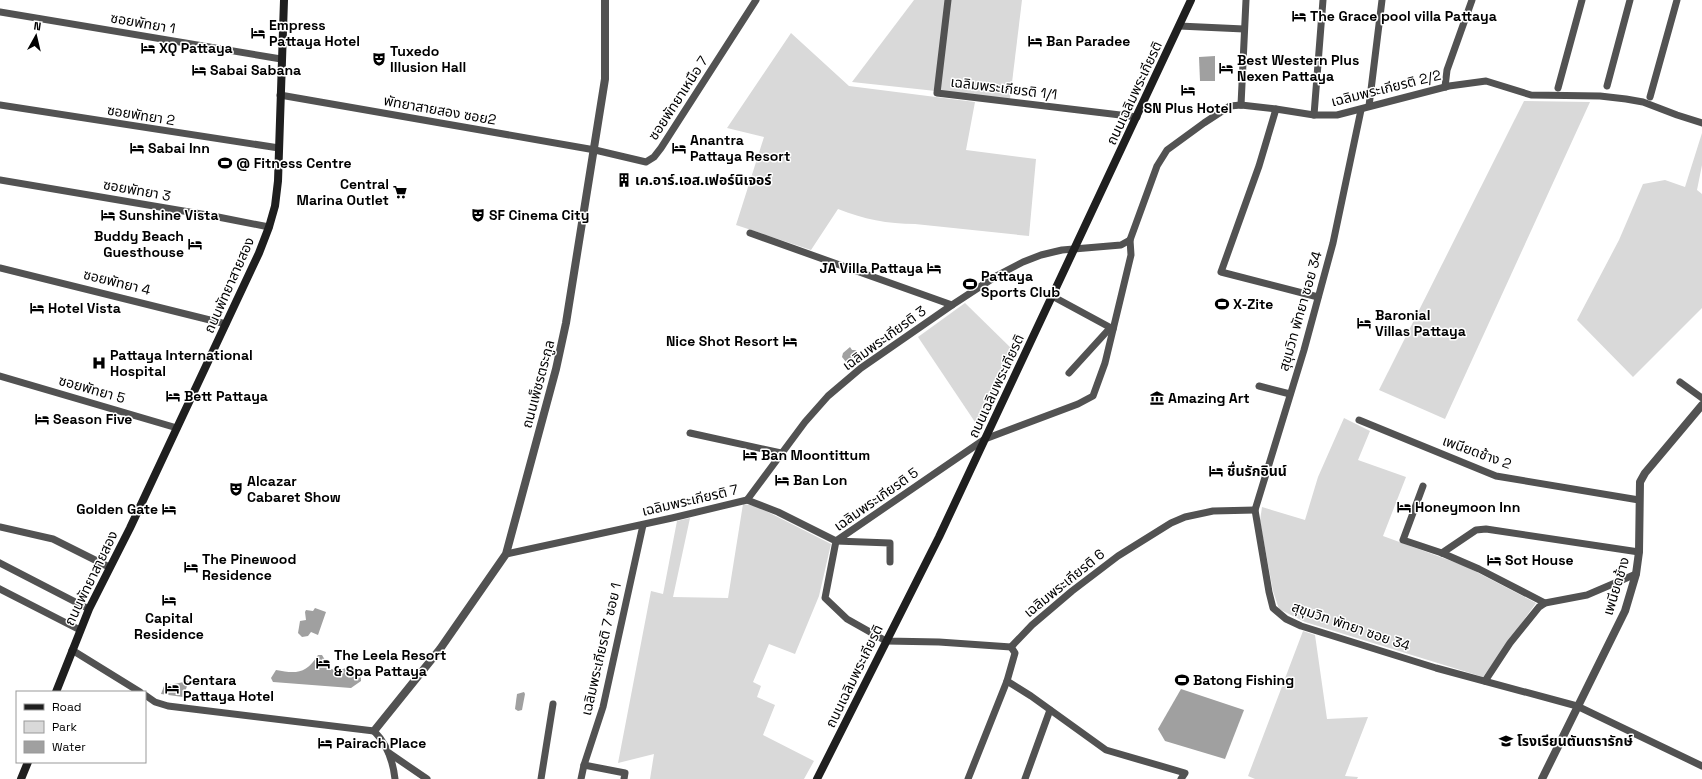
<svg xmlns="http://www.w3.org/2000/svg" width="1702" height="779" viewBox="0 0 1702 779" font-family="'Space Grotesk','Noto Sans Thai',sans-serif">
  <rect width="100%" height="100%" fill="#fff"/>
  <!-- green -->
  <g fill="#d9d9d9">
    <path d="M914,0H1022L1010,99L852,82Z"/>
    <path d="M791,33L849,86L975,102L966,150L1036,159L1029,236L915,224C888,224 863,219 838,209L811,250L736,225L764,137L727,128Z"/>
    <path d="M1524,101L1590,102L1445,419L1379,390Z"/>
    <path d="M1702,133V165L1697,190L1702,194V308L1633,377L1577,320L1619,240L1643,184L1665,180L1685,187Z"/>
    <path d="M965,303L1015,352L979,428L918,337Z"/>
    <path d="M1344,418L1370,431L1358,460L1406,477L1383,536L1465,566L1536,603L1483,677L1305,622L1279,609L1273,591L1260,521L1262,507L1305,520L1318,477Z"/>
    <path d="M743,504L756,506L831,544L819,596L795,654L769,644L753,682L761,686L757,697L775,705L763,735L814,761L804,779H650L654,754L618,763L651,591L663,594L677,521L690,518L673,597L728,598Z"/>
    <path d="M1303,631L1315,635L1327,719L1368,717L1345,776L1358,777L1357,779H1255L1248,776Z"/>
  </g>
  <!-- water -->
  <g fill="#a0a0a0">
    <path d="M1215,56V81H1200L1199,57Z"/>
    <path d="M850,347L852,350H856L858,354L846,362L842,357L843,353Z"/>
    <path d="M315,608L326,612L318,635L311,632L308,636L302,637L298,633L300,621L306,620L305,612L306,610L313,611Z"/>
    <path d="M318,655H322L325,660L324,666C334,672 341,670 352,666L361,676V681L351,688L273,682L271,678L276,670C296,674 306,674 318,655Z"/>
    <path d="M189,681L183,697L161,694L164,686Z"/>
    <path d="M1181,689L1244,710L1225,759L1165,741L1158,729Z"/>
    <path d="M524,692L525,694L522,710L518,711L515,709L517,694Z"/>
  </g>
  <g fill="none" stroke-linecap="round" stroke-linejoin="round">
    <!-- minor -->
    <g stroke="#525252" stroke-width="7">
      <path d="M948,0L937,93L1137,117"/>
      <path d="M0,12L281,59"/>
      <path d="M1179,26L1244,29"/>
      <path d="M1607,86L1630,0"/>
      <path d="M1445,87L1447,70L1472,0"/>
      <path d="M1558,88L1582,0"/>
      <path d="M280,95L595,150L646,162L654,157L661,148L756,0"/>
      <path d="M1650,97L1677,0"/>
      <path d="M0,105L279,148"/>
      <path d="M1241,105L1246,0"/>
      <path d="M1369,106L1382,0"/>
      <path d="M1276,109L1259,166L1221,272L1318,297"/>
      <path d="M1361,110L1333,243L1304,350L1255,510L1269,592L1273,608L1286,619L1301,626L1436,668L1577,706L1702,766"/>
      <path d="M1314,115L1323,0"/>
      <path d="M0,180L213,216L269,227"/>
      <path d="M750,233L952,305"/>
      <path d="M0,268L226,324"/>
      <path d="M1052,296L1113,329"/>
      <path d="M1069,373L1110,328"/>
      <path d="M0,376L177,428"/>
      <path d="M1680,382L1702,398"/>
      <path d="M1259,386L1290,394"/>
      <path d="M1359,420L1496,476L1639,500"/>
      <path d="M690,433L781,453"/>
      <path d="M1423,486L1403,540L1442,553L1479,569L1545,603"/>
      <path d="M747,500L805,422L828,396L861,368L952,305L998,275L1023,262L1041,255L1062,250L1121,245L1130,240L1157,166L1167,150L1204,123L1230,106L1241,105L1276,109L1314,115H1337L1449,86L1486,81L1531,95L1600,96L1626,99L1643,102L1677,115L1702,123"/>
      <path d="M0,527L53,539L109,567"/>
      <path d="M1442,553L1476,530L1486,529L1639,552"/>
      <path d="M506,554L672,518L747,500L778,512L836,541L825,598L847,619L886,641L939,642L1011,647L1032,625L1072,591L1118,556L1171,523L1185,517L1213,511L1255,510"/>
      <path d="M890,562V543L836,541L985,439L1078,404L1093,396L1105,363L1131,255L1130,240"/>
      <path d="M0,563L89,609"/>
      <path d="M0,589L80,630"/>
      <path d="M72,650L140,692"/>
      <path d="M1007,681L1031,696L1106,750L1185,773L1181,779"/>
      <path d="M1485,681L1510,643L1539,607L1545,603L1587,595L1636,574"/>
      <path d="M145,695L155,702L168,706L374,731C387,744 393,761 395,779"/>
      <path d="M389,753L427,779"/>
      <path d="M584,765L625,773L624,779"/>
      <path d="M541,779L553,704"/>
      <path d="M581,779L584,765L603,707L643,525"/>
      <path d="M968,779L1007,681L1015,653L1011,647"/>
      <path d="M1025,779L1050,710"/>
    </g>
    <!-- tertiary -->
    <g stroke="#525252" stroke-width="8">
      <path d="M374,731L440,649L506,554L556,369L566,323L605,79V0"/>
      <path d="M1542,779L1625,611L1636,574L1639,552L1640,482L1645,473L1702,405"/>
    </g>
    <!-- secondary -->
    <g stroke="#1f1f1f" stroke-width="8">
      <path d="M56,692L89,609L130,528L259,253L269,227L275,206L278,181L284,0"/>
      <path d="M21,779L28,762"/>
      <path d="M817,779L939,537L1191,0"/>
    </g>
  </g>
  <!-- icons -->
  <defs>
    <symbol id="hotel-bare" viewBox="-9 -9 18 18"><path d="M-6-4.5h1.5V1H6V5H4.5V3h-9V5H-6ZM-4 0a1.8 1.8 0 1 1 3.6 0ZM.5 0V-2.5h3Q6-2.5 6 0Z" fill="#000" stroke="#fff" stroke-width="2.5" paint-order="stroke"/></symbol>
    <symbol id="theatre-bare" viewBox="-9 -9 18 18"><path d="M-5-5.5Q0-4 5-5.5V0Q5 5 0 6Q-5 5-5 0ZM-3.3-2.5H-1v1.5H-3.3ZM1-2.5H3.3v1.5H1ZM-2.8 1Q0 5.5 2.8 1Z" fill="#000" stroke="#fff" stroke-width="2.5" paint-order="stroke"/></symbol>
    <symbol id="stadium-bare" viewBox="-9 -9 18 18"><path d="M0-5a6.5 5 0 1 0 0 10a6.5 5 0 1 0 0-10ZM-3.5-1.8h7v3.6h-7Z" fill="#000" stroke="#fff" stroke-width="2.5" paint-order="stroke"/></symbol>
    <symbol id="building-bare" viewBox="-9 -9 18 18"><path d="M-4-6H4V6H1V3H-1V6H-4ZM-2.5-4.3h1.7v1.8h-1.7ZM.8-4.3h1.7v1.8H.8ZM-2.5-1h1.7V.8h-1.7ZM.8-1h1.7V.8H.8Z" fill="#000" stroke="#fff" stroke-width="2.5" paint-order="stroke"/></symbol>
    <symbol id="supermarket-bare" viewBox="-9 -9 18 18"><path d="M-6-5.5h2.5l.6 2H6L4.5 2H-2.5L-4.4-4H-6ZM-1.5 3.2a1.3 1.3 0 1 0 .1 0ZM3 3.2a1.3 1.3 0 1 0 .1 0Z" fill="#000" stroke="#fff" stroke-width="2.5" paint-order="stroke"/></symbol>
    <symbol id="hospital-bare" viewBox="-9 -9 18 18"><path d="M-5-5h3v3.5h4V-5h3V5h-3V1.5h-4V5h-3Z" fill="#000" stroke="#fff" stroke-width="2.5" paint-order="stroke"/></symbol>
    <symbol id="museum-bare" viewBox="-9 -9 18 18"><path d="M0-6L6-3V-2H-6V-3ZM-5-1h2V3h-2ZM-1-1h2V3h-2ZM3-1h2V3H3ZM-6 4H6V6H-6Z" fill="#000" stroke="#fff" stroke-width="2.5" paint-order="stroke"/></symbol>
    <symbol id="school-bare" viewBox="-9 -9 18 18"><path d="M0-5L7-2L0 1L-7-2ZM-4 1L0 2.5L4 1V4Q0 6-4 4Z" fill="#000" stroke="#fff" stroke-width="2.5" paint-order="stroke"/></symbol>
  </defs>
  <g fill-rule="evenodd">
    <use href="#hotel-bare" x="1289" y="6" width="20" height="20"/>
    <use href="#hotel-bare" x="248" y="23" width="20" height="20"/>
    <use href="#hotel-bare" x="1025" y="31" width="20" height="20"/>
    <use href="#hotel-bare" x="138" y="38" width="20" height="20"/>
    <use href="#theatre-bare" x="369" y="49" width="20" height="20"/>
    <use href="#hotel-bare" x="1216" y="58" width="20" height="20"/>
    <use href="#hotel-bare" x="189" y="60" width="20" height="20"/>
    <use href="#hotel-bare" x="1178" y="80" width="20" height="20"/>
    <use href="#hotel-bare" x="127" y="138" width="20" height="20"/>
    <use href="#hotel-bare" x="669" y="138" width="20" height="20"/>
    <use href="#stadium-bare" x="215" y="153" width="20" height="20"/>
    <use href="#building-bare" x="614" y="170" width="20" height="20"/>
    <use href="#supermarket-bare" x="390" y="182" width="20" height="20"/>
    <use href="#hotel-bare" x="98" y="205" width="20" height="20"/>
    <use href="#theatre-bare" x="468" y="205" width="20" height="20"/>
    <use href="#hotel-bare" x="185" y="234" width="20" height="20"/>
    <use href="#hotel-bare" x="924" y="258" width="20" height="20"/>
    <use href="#stadium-bare" x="960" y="274" width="20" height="20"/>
    <use href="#stadium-bare" x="1212" y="294" width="20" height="20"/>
    <use href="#hotel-bare" x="27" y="298" width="20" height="20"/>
    <use href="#hotel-bare" x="1354" y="313" width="20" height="20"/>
    <use href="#hotel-bare" x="780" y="331" width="20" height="20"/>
    <use href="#hospital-bare" x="89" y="353" width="20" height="20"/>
    <use href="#hotel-bare" x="163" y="386" width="20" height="20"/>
    <use href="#museum-bare" x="1147" y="388" width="20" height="20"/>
    <use href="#hotel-bare" x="32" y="409" width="20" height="20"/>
    <use href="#hotel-bare" x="740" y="445" width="20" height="20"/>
    <use href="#hotel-bare" x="1206" y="461" width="20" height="20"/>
    <use href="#hotel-bare" x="772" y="470" width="20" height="20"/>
    <use href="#theatre-bare" x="226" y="479" width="20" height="20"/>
    <use href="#hotel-bare" x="1394" y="497" width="20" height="20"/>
    <use href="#hotel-bare" x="159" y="499" width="20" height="20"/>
    <use href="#hotel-bare" x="1484" y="550" width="20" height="20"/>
    <use href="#hotel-bare" x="181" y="557" width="20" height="20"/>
    <use href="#hotel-bare" x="159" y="590" width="20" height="20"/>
    <use href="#hotel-bare" x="313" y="653" width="20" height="20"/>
    <use href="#stadium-bare" x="1172" y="670" width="20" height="20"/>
    <use href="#hotel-bare" x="162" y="678" width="20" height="20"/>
    <use href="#school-bare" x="1496" y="731" width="20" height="20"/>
    <use href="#hotel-bare" x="315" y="733" width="20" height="20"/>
  </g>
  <g text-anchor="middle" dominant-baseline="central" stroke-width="3" stroke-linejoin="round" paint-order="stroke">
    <!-- poi labels -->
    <g font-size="14" font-weight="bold" fill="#000" stroke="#fff" text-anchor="start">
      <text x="1310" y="16">The Grace pool villa Pattaya</text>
      <text x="269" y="25">Empress<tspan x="269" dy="16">Pattaya Hotel</tspan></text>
      <text x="1046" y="41">Ban Paradee</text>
      <text x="159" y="48">XQ Pattaya</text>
      <text x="390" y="51">Tuxedo<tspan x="390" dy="16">Illusion Hall</tspan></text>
      <text x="1237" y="60">Best Western Plus<tspan x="1237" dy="16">Nexen Pattaya</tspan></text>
      <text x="210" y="70">Sabai Sabana</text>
      <text x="1188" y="108" text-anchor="middle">SN Plus Hotel</text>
      <text x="690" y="140">Anantra<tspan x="690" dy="16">Pattaya Resort</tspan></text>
      <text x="148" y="148">Sabai Inn</text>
      <text x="236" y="163">@ Fitness Centre</text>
      <text x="635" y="180">เค.อาร์.เอส.เฟอร์นิเจอร์</text>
      <text x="389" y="184" text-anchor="end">Central<tspan x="389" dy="16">Marina Outlet</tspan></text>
      <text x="119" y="215">Sunshine Vista</text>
      <text x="489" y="215">SF Cinema City</text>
      <text x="184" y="236" text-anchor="end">Buddy Beach<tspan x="184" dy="16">Guesthouse</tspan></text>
      <text x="923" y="268" text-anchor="end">JA Villa Pattaya</text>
      <text x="981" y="276">Pattaya<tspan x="981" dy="16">Sports Club</tspan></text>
      <text x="1233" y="304">X-Zite</text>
      <text x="48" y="308">Hotel Vista</text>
      <text x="1375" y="315">Baronial<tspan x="1375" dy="16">Villas Pattaya</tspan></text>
      <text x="779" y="341" text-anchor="end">Nice Shot Resort</text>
      <text x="110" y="355">Pattaya International<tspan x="110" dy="16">Hospital</tspan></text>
      <text x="184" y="396">Bett Pattaya</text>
      <text x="1168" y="398">Amazing Art</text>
      <text x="53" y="419">Season Five</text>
      <text x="761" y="455">Ban Moontittum</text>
      <text x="1227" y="471">ชื่นรักอินน์</text>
      <text x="793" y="480">Ban Lon</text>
      <text x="247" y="481">Alcazar<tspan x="247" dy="16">Cabaret Show</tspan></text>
      <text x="1415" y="507">Honeymoon Inn</text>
      <text x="158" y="509" text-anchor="end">Golden Gate</text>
      <text x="202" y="559">The Pinewood<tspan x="202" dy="16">Residence</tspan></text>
      <text x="1505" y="560">Sot House</text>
      <text x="169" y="618" text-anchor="middle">Capital<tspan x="169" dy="16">Residence</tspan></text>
      <text x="334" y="655">The Leela Resort<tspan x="334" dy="16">&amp; Spa Pattaya</tspan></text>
      <text x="183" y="680">Centara<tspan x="183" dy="16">Pattaya Hotel</tspan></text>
      <text x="1193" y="680">Batong Fishing</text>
      <text x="1517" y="741">โรงเรียนตันตรารักษ์</text>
      <text x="336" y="743">Pairach Place</text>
    </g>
    <!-- street labels -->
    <g font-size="14" fill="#000" stroke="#fff">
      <text transform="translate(143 23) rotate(10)">ซอยพัทยา 1</text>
      <text transform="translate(1004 88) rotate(7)">เฉลิมพระเกียรติ 1/1</text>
      <text transform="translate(1386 88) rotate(-14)">เฉลิมพระเกียรติ 2/2</text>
      <text transform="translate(1134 93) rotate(-65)">ถนนเฉลิมพระเกียรติ</text>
      <text transform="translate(678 98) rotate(-57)">ซอยพัทยาเหนือ 7</text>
      <text transform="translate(440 110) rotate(10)">พัทยาสายสอง ซอย2</text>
      <text transform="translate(141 115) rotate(9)">ซอยพัทยา 2</text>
      <text transform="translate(137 190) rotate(10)">ซอยพัทยา 3</text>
      <text transform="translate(117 282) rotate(14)">ซอยพัทยา 4</text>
      <text transform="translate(229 285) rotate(-66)">ถนนพัทยาสายสอง</text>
      <text transform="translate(1300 311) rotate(-74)">สุขุมวิท พัทยา ซอย 34</text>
      <text transform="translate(884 338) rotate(-36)">เฉลิมพระเกียรติ 3</text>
      <text transform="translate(538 384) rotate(-75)">ถนนเพ็ชรตระกูล</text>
      <text transform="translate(996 386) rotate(-65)">ถนนเฉลิมพระเกียรติ</text>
      <text transform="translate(92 389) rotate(16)">ซอยพัทยา 5</text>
      <text transform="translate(1477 452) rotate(20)">เพนียดช้าง 2</text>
      <text transform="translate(876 499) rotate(-35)">เฉลิมพระเกียรติ 5</text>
      <text transform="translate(690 500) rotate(-13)">เฉลิมพระเกียรติ 7</text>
      <text transform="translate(91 578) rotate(-64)">ถนนพัทยาสายสอง</text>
      <text transform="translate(1064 583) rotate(-39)">เฉลิมพระเกียรติ 6</text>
      <text transform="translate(1616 586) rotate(-73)">เพนียดช้าง</text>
      <text transform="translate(1351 626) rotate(19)">สุขุมวิท พัทยา ซอย 34</text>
      <text transform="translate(601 649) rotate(-77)">เฉลิมพระเกียรติ 7 ซอย 1</text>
      <text transform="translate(854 676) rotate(-64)">ถนนเฉลิมพระเกียรติ</text>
    </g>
  </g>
  <!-- legend -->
  <rect x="16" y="691" width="130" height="72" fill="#ffffff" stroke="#999999"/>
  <rect x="24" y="704" width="20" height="6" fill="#1f1f1f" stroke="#999999"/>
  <text x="52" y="711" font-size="12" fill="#000000">Road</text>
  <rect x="24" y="721" width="20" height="12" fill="#d9d9d9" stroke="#999999"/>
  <text x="52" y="731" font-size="12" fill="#000000">Park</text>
  <rect x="24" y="741" width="20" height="12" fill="#a0a0a0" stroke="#999999"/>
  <text x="52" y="751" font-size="12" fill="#000000">Water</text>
  <!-- north arrow -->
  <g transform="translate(36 36) rotate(8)" stroke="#ffffff" stroke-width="3" paint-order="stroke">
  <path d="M0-3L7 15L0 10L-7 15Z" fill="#000000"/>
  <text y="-6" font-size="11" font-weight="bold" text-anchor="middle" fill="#000000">N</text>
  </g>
</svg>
